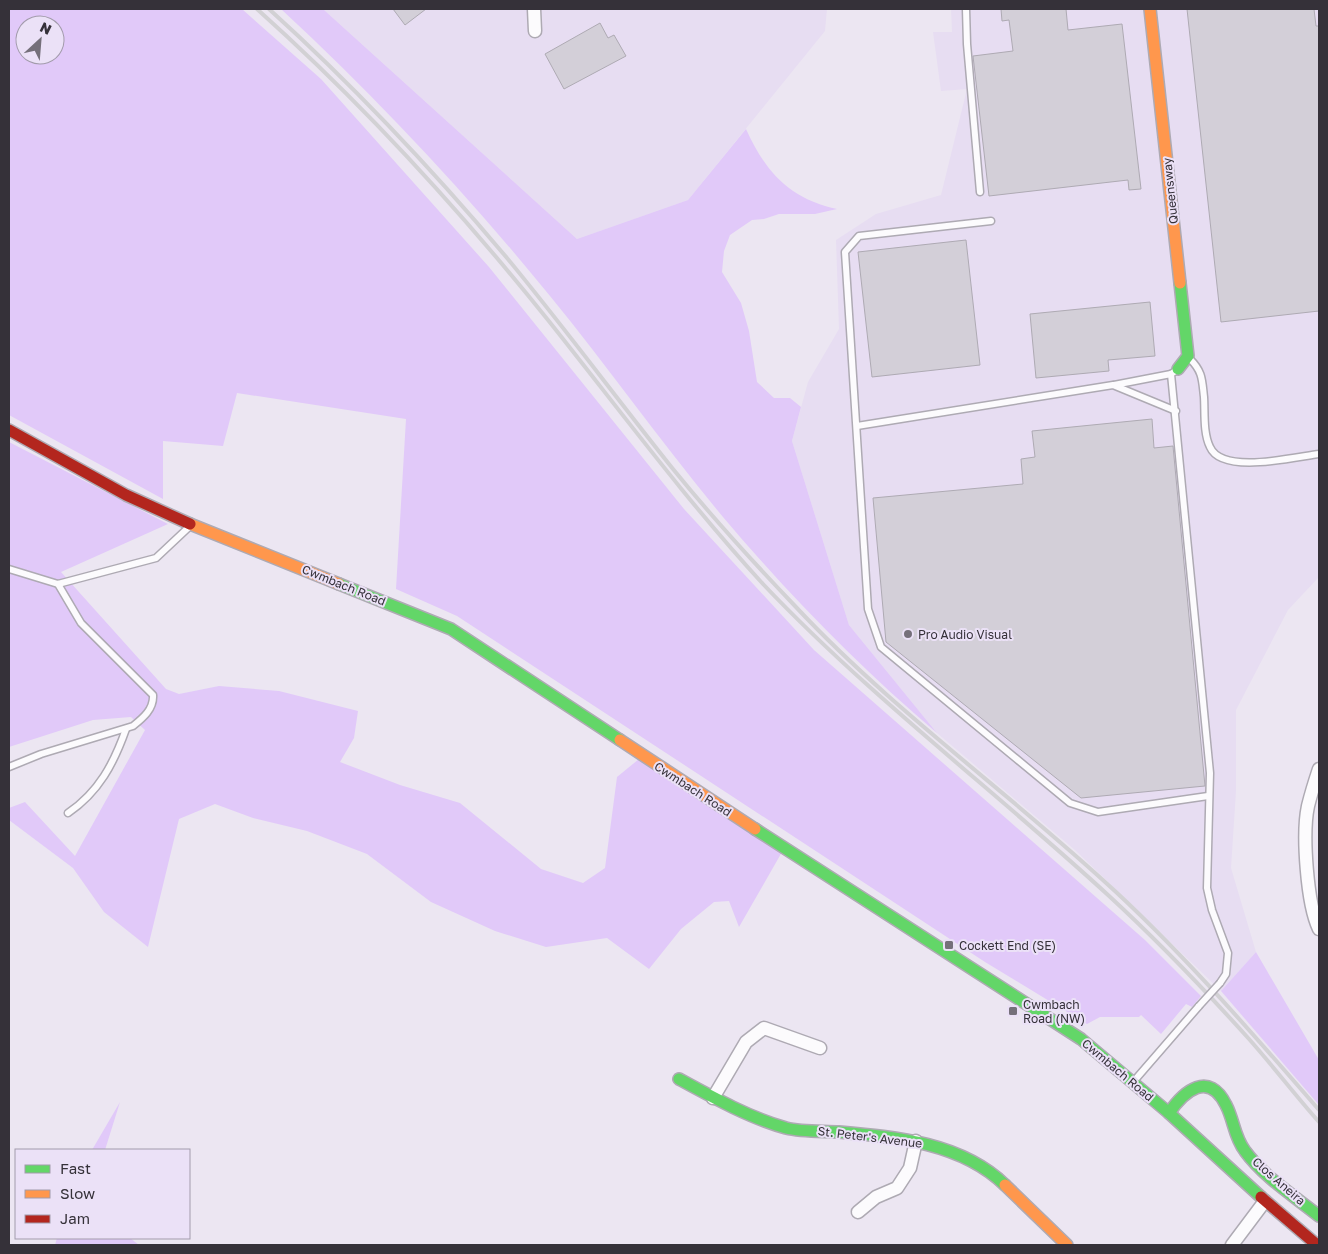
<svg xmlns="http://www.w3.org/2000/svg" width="1328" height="1254" viewBox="0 0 1328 1254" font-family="'Golos Text',sans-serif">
  <rect width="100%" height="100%" fill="#ece6f2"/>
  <!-- built -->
  <g fill="#e7ddf2">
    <path d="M323,9H827L825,31L688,200L577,239Z"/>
    <path d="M951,9H1319V577L1288,610L1236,710V791L1231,868L1256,952L1221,991L1075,850L937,733L849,625L792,441L808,382L839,329L836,240L876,214L941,195L967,89L941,91L933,32H952Z"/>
  </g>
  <!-- green -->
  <g fill="#e1c9f9" fill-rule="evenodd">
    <path d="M9,9H242L321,79L489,267L684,509L814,650L1145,940L1201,996L1192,1007L1186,1004L1161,1034L1141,1015L1139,1017H1100L1087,1024L985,962L457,616L396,589L406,419L237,393L223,446L163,441V499L9,415ZM25,25H55V55H25Z"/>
    <path d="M281,9H323L577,239L688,200L746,129C766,173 790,199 837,209L815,214H779L764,219L752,220L730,235L724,251L722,272L741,303L749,331L757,382L774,398H790L801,407L792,441L849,625L937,733C860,668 788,594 723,517C663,445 609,368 550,296C467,194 377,98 281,9Z"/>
    <path d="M9,442L168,524L61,572L166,689L179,694L219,686L279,691L358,711L354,738L340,762L400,785L460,803L541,869L583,883L605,868L617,777L639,759L782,852L739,927L729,901L714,902L681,929L649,969L607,938L546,947L495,931L431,902L367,854L307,831L253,818L215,804L179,819L148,947L104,912L73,868L9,820V808L25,802L75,856L145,730L131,717L93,720L9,747Z"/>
    <path d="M1256,952L1319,1060V1105L1221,991Z"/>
    <path d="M120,1102L105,1150H92Z"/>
    <path d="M57,1238H130L139,1245H55Z"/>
  </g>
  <!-- building -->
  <g fill="#d3cfd8" stroke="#aeaab3">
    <path d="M393,9H426L405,25Z"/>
    <path d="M1001,9H1066L1068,30L1122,24L1141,189L1129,190L1128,180L989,196L973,56L1013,51L1009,20L1002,21Z"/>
    <path d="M1187,9H1314L1316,26H1319V311L1221,322Z"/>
    <path d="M600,23L608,38L614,35L626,56L564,89L545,54Z"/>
    <path d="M966,240L980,365L872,377L858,252Z"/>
    <path d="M1150,302L1155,356L1108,360L1109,371L1036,378L1030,314Z"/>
    <path d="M1152,419L1154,448L1173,446L1205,786L1081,798L886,642L873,498L1023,484L1021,459L1035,457L1032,431Z"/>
  </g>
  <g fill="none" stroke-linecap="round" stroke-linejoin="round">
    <defs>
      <g id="lane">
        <path d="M966,9L967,44L980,192"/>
        <path d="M991,221L859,236L845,252L868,609L881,647L1070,803L1098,812L1208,796"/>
        <path d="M1190,359C1203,372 1202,380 1204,397C1205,412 1203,433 1210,447C1222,475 1295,457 1319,454"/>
        <path d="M1177,370L1171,374L1210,773L1207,888L1212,910L1228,953L1226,974L1220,983"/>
        <path d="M1114,385L1171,374"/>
        <path d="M857,426L1113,385L1176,411"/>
        <path d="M9,569L58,584L156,558L189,527"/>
        <path d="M9,767L41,754L133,726C143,718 154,709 153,695L81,623L58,584"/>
        <path d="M68,813C99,792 114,763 126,729"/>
        <path d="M1134,1081L1199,1006"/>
      </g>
      <g id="street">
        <path d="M534,9L535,31"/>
        <path d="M1319,769C1315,781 1311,794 1308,806C1302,834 1307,904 1319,929"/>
        <path d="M713,1098L746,1042L764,1028L820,1048"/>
        <path d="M858,1212L876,1197L897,1188L910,1168L916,1141"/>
        <path d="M1232,1245L1265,1201"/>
      </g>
      <g id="fast">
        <path d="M1178,369L1188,356L1180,283"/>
        <path d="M339,584L451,629L620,740"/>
        <path d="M755,829L1081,1039L1169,1113L1261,1197"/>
        <path d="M679,1079C712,1097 750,1118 786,1128C802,1132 822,1131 839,1132C897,1137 962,1143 1005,1185"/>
        <path d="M1169,1113C1184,1091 1209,1070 1226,1105C1234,1120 1234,1137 1245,1151C1264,1177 1294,1196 1319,1216"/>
      </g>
      <g id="slow">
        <path d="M1150,9L1180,283"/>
        <path d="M190,524L339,584"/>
        <path d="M620,740L755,829"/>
        <path d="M1005,1185L1067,1245"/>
      </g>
      <g id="jam">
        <path d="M9,430L126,495L190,524"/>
        <path d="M1261,1197L1317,1245"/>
      </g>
    </defs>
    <!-- lane casing -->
    <use href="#lane" stroke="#aeaab3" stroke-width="9"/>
    <!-- street casing -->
    <use href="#street" stroke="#aeaab3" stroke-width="15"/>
    <!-- fast casing -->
    <use href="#fast" stroke="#aeaab3" stroke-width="14"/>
    <!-- slow casing -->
    <use href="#slow" stroke="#aeaab3" stroke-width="14"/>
    <!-- jam casing -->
    <use href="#jam" stroke="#aeaab3" stroke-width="14"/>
    <!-- lane -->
    <use href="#lane" stroke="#fcfbfd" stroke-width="6"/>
    <!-- street -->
    <use href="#street" stroke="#fcfbfd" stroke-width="12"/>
    <!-- fast -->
    <use href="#fast" stroke="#63d668" stroke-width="11"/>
    <!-- slow -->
    <use href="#slow" stroke="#ff974d" stroke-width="11"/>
    <!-- jam -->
    <use href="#jam" stroke="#b3261e" stroke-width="11"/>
    <!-- rail -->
    <g stroke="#d2d1d4" stroke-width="4">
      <path d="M257,9C363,104 459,209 548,320C619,409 686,500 763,584C870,697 994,790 1108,895C1158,941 1204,989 1249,1039C1273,1066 1295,1095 1319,1122"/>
      <path d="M269,9C354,86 433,170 507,258C564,327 617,399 673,469C712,517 753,562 795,606C893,711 1011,794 1116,892C1189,960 1254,1035 1319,1110"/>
    </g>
    <defs>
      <path id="lane-bridge" d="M1199,1006L1220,983"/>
    </defs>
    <!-- lane-bridge casing -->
    <use href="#lane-bridge" stroke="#aeaab3" stroke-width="9" stroke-linecap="butt"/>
    <!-- lane-bridge -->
    <use href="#lane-bridge" stroke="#fcfbfd" stroke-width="6"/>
  </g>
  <!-- markers -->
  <g fill="#75707a" stroke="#ebe1f7" stroke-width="2">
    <circle cx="908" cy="634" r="5"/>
    <rect x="944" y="940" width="10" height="10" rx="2.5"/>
    <rect x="1008" y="1006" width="10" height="10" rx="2.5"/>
  </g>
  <g text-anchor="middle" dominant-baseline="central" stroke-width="4" stroke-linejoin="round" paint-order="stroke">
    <!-- street labels -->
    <g font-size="12" fill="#353139" stroke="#ebe1f7">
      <text transform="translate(1170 191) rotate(-96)">Queensway</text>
      <text transform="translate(344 585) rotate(22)">Cwmbach Road</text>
      <text transform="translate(693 789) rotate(33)">Cwmbach Road</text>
      <text transform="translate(1118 1070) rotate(40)">Cwmbach Road</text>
      <text transform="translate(870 1137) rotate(7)">St. Peter's Avenue</text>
      <text transform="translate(1279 1181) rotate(41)">Clos Aneira</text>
    </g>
    <!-- poi labels -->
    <g font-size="12" fill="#353139" stroke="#ebe1f7" text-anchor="start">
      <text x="918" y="634">Pro Audio Visual</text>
      <text x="959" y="945">Cockett End (SE)</text>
      <text x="1023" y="1004">Cwmbach<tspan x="1023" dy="14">Road (NW)</tspan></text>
    </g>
  </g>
  <!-- border -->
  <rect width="1328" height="1254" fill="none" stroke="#353139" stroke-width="20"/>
  <!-- legend -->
  <rect x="15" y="1149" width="175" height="90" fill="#ebe1f7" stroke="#a29bab"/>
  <rect x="25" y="1165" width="25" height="8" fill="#63d668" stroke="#a29bab"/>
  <text x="60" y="1174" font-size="15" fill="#353139">Fast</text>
  <rect x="25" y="1190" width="25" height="8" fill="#ff974d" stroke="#a29bab"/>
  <text x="60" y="1199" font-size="15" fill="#353139">Slow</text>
  <rect x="25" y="1215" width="25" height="8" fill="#b3261e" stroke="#a29bab"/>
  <text x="60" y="1224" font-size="15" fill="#353139">Jam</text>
  <!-- north arrow -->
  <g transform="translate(40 40) rotate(26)"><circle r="24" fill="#ebe1f7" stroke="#a29bab"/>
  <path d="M0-4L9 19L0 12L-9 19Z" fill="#75707a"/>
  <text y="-8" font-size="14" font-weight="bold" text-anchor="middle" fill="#353139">N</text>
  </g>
</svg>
